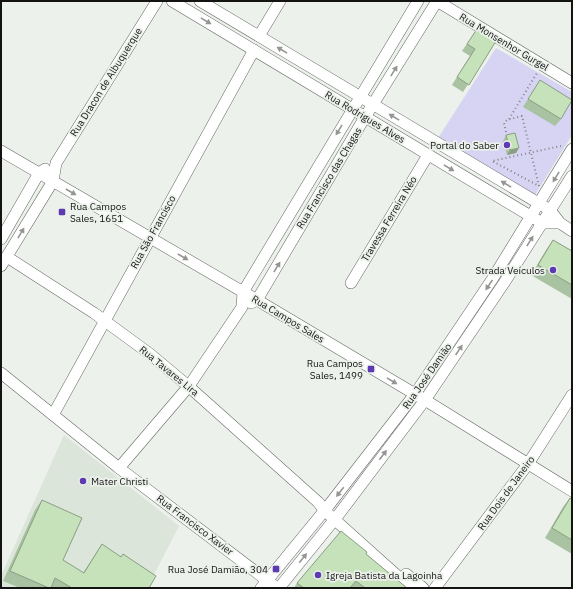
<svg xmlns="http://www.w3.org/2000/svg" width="573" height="589" viewBox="0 0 573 589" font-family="'IBM Plex Sans',sans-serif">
  <rect width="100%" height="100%" fill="#ecf1eb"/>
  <!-- built -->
  <path fill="#dce5d9" d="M64,435L179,526L147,588H1V576Z"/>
  <!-- green -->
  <path fill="#d7d3f3" d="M496,48L572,92V135L535,195L438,138Z"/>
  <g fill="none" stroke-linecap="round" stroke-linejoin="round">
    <defs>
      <g id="minor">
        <path d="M172,1L542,223H560"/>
        <path d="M200,1L550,210L560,223L572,231"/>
        <path d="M437,1L572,83"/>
        <path d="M259,36L280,1"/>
        <path d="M1,151L257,300L425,400L572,491"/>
        <path d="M1,239L39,173L45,169"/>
        <path d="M7,257L94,313L150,354L187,385L318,502L325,511L411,588"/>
        <path d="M1,266L53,181L56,163L157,1"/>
        <path d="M351,283L428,155"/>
        <path d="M251,303L257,300L365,117L437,1"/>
        <path d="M1,373L119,468L273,585"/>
        <path d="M53,415L254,50"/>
        <path d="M119,468L189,386L242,307L243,292L418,1"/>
        <path d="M406,574L423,588"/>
        <path d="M261,588L329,505L415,394L493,278L572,149"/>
        <path d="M279,588L339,514L425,400L504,283L572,176"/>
        <path d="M435,588L528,464L572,395"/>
      </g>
    </defs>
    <!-- minor casing -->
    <use href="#minor" stroke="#656964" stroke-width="12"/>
    <!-- path -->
    <g stroke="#818480" stroke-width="2" stroke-dasharray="1 3" stroke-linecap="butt">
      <path d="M509,119L537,73"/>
      <path d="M506,132L504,123L507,120L522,116L539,186L492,161L561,146"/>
    </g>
    <!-- minor -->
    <use href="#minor" stroke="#fff" stroke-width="11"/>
  </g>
  <!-- wall -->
  <g fill="#a9c2a1">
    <path d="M477,29L496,41L463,92L452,85L470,56L462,51Z"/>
    <path d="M540,80L561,119L555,126L523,107Z"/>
    <path d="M506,135L516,153L507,155L503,141Z"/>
    <path d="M553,240L572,251V299L531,275L546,250Z"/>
    <path d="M570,498L572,499V554L545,538L563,507Z"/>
    <path d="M42,500L63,560L83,573L102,544L149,588H20L3,581L35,510Z"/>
    <path d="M366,554L407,588H294L297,583Z"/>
  </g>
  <!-- shaded-wall -->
  <path fill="#8a9e83" d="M519,148L516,153L507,155L510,150Z"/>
  <!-- building -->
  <g fill="#c5e2bb" stroke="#8a9e83">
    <path d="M477,29L496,41L469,85L457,77L475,49L467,44Z"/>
    <path d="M540,80L572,100L561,119L528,99Z"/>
    <path d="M515,133L519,148L510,150L506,135Z"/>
    <path d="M553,240L572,251V285L538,265Z"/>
    <path d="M570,498L572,499V540L552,528Z"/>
    <path d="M42,500L82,518L63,560L84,573L102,544L121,557L123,554L156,576L149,588H72L55,578L51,588H49L10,571Z"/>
    <path d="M341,531L367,552L366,554L407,588H365L356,581L350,588H304L297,583Z"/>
  </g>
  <!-- one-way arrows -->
  <defs><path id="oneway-solid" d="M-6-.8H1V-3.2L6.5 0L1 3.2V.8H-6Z"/></defs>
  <g fill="#959594">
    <use href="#oneway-solid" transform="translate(206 21) rotate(31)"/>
    <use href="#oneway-solid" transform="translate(282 50) rotate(-149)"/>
    <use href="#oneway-solid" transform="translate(394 71) rotate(-58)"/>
    <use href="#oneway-solid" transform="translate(394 117) rotate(-149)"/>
    <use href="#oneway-solid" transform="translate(339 130) rotate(121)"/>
    <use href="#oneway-solid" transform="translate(449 168) rotate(31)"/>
    <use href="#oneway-solid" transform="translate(556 177) rotate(121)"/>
    <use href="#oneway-solid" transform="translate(506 184) rotate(-149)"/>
    <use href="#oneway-solid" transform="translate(71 192) rotate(30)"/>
    <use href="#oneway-solid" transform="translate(21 233) rotate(-59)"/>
    <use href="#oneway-solid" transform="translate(530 241) rotate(-58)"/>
    <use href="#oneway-solid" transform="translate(183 257) rotate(30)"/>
    <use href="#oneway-solid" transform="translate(277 267) rotate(-59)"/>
    <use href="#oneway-solid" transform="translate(489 285) rotate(124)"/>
    <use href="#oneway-solid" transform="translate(459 350) rotate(-56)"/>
    <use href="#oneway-solid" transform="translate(392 381) rotate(31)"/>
    <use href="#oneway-solid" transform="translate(383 455) rotate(-53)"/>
    <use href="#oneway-solid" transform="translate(340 492) rotate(128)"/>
    <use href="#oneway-solid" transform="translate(303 558) rotate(-51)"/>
  </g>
  <!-- markers -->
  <g fill="#5d3ab2" stroke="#ecf1eb" stroke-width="1.5">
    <circle cx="507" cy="145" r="4"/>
    <rect x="58" y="208" width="8" height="8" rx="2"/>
    <circle cx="553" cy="270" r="4"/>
    <rect x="367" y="365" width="8" height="8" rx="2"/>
    <circle cx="83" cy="481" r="4"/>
    <rect x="272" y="565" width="8" height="8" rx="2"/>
    <circle cx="318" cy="575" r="4"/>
  </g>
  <g text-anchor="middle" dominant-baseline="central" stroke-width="3.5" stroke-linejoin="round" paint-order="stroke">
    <!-- street labels -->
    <g font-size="10" fill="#131412" stroke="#ecf1eb">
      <text transform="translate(504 42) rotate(31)">Rua Monsenhor Gurgel</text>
      <text transform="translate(106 82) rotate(-58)">Rua Dracon de Albuquerque</text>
      <text transform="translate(365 117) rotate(31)">Rua Rodrigues Alves</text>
      <text transform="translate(329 178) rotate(-59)">Rua Francisco das Chagas</text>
      <text transform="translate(389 219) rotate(-59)">Travessa Ferreira Néo</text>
      <text transform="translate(153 232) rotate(-61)">Rua São Francisco</text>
      <text transform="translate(288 319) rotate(31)">Rua Campos Sales</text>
      <text transform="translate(169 371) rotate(39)">Rua Tavares Lira</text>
      <text transform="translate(427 376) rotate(-55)">Rua José Damião</text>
      <text transform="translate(506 493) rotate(-54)">Rua Dois de Janeiro</text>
      <text transform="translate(195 525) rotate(37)">Rua Francisco Xavier</text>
    </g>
    <!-- poi labels -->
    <g font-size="10" fill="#131412" stroke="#ecf1eb" text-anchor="end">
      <text x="499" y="145">Portal do Saber</text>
      <text x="70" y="206" text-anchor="start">Rua Campos<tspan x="70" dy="12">Sales, 1651</tspan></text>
      <text x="545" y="270">Strada Veículos</text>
      <text x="363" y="363">Rua Campos<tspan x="363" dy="12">Sales, 1499</tspan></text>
      <text x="91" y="481" text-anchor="start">Mater Christi</text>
      <text x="268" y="569">Rua José Damião, 304</text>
      <text x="326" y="575" text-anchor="start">Igreja Batista da Lagoinha</text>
    </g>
  </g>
  <!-- border -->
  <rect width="573" height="589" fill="none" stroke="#131412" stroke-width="4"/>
</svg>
